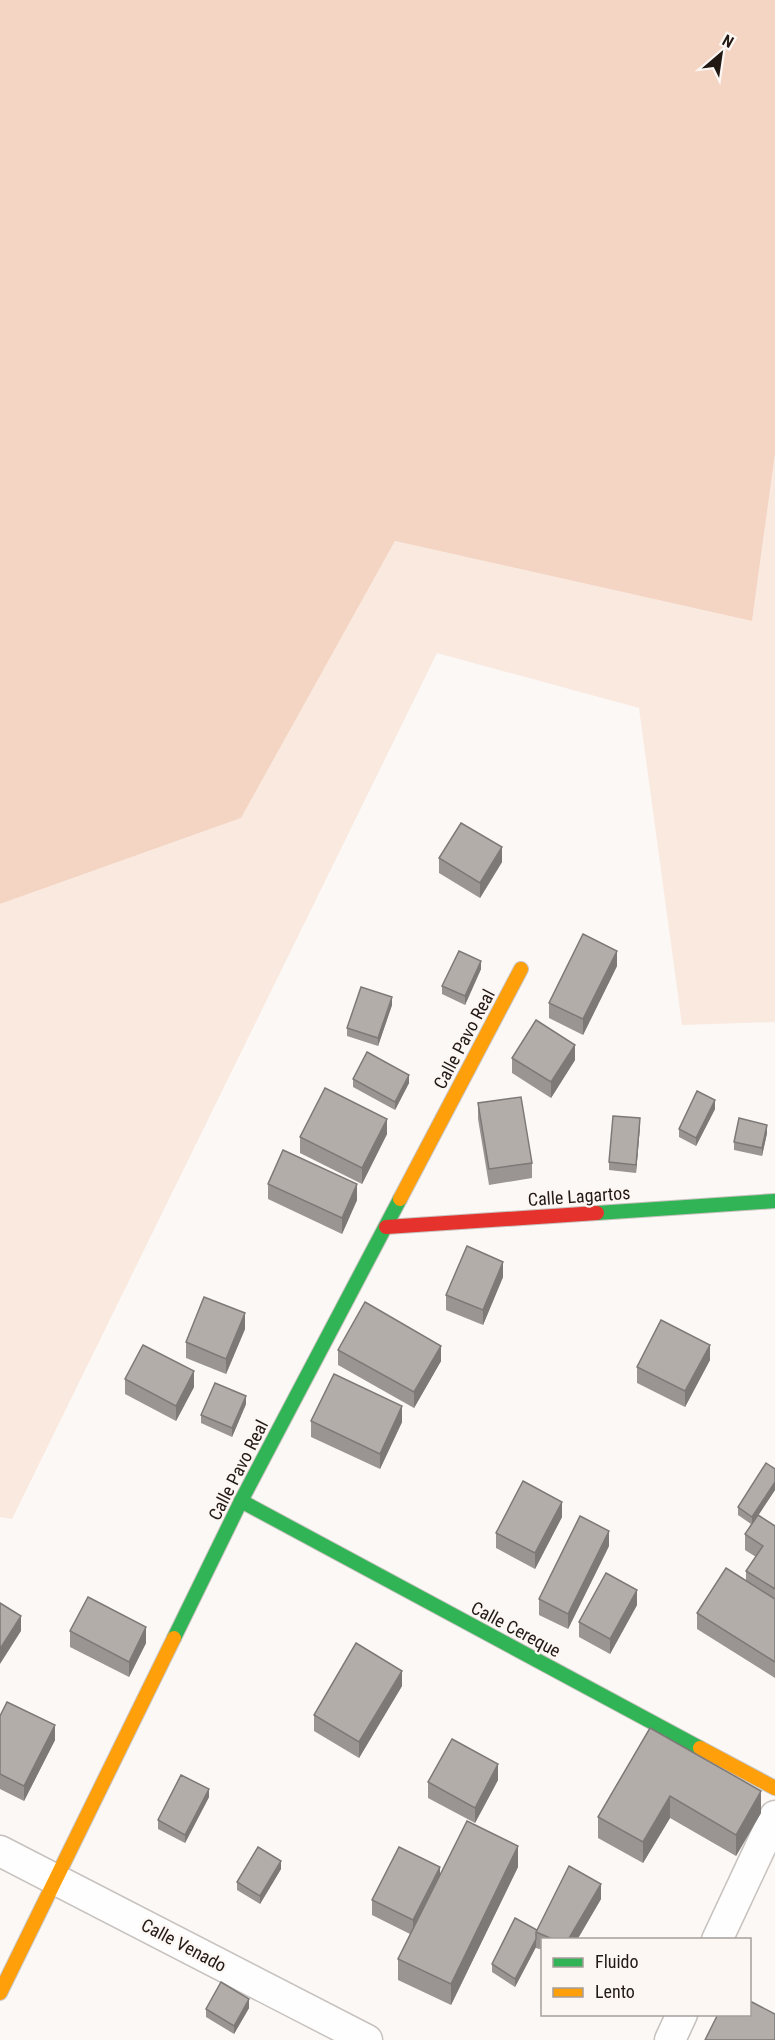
<svg xmlns="http://www.w3.org/2000/svg" width="775" height="2040" viewBox="0 0 775 2040" font-family="'Roboto Condensed',sans-serif">
  <rect width="100%" height="100%" fill="#fbf8f6"/>
  <!-- green -->
  <path fill="#fae9df" d="M775,454V1022L682,1025L639,708L437,653L12,1519L0,1517V904L241,818L395,541L752,621Z"/>
  <!-- water -->
  <path fill="#f4d4c2" d="M0,0H775V454L752,621L395,541L241,818L0,904Z"/>
  <g fill="none" stroke-linecap="round" stroke-linejoin="round">
    <defs>
      <g id="street">
        <path d="M0,1851L367,2040"/>
        <path d="M717,1940L775,1816"/>
        <path d="M670,2040L682,2014"/>
      </g>
      <g id="fast">
        <path d="M597,1213L775,1201"/>
        <path d="M241,1501L700,1748"/>
        <path d="M174,1638L241,1501L400,1199"/>
      </g>
      <g id="slow">
        <path d="M400,1199L521,969"/>
        <path d="M700,1748L775,1788"/>
        <path d="M0,1993L174,1638"/>
      </g>
      <path id="jam" d="M386,1227L597,1213"/>
    </defs>
    <!-- street casing -->
    <use href="#street" stroke="#c8c2be" stroke-width="33"/>
    <!-- fast casing -->
    <use href="#fast" stroke="#c8c2be" stroke-width="16"/>
    <!-- slow casing -->
    <use href="#slow" stroke="#c8c2be" stroke-width="16"/>
    <!-- jam casing -->
    <use href="#jam" stroke="#c8c2be" stroke-width="16"/>
    <!-- street -->
    <use href="#street" stroke="#fefefe" stroke-width="30"/>
    <!-- fast -->
    <use href="#fast" stroke="#30b455" stroke-width="14"/>
    <!-- slow -->
    <use href="#slow" stroke="#ff9f0a" stroke-width="14"/>
    <!-- jam -->
    <use href="#jam" stroke="#e5322d" stroke-width="14"/>
  </g>
  <!-- wall -->
  <g fill="#9a9592">
    <path d="M439,858L502,862L480,898L439,873Z"/>
    <path d="M617,966L583,1035L549,1018V1003Z"/>
    <path d="M481,969L465,1005L442,994V986Z"/>
    <path d="M392,1005L378,1046L347,1036V1028Z"/>
    <path d="M512,1058L575,1060L551,1098L512,1073Z"/>
    <path d="M353,1079L409,1083L395,1110L353,1087Z"/>
    <path d="M478,1103L532,1163V1178L489,1185L478,1119Z"/>
    <path d="M715,1109L696,1146L679,1137V1129Z"/>
    <path d="M640,1126L636,1173L609,1170V1162Z"/>
    <path d="M767,1133L762,1156L734,1150V1142Z"/>
    <path d="M387,1134L362,1184L300,1153V1137Z"/>
    <path d="M268,1184L357,1200L342,1234L268,1199Z"/>
    <path d="M503,1277L483,1325L446,1310V1295Z"/>
    <path d="M245,1329L226,1374L186,1358V1342Z"/>
    <path d="M338,1350L441,1361L414,1408L338,1365Z"/>
    <path d="M710,1360L685,1407L637,1383V1367Z"/>
    <path d="M125,1379L194,1387L176,1421L125,1394Z"/>
    <path d="M246,1404L232,1437L201,1423V1415Z"/>
    <path d="M311,1421L402,1422L380,1469L311,1437Z"/>
    <path d="M775,1469V1490L758,1515L775,1526V1678L697,1629V1613L746,1580V1571L756,1557L745,1550V1534L751,1524L738,1515V1507Z"/>
    <path d="M562,1517L535,1569L496,1548V1533Z"/>
    <path d="M609,1546L568,1629L539,1615V1599Z"/>
    <path d="M637,1605L610,1654L579,1637V1622Z"/>
    <path d="M70,1631L146,1643L129,1677L70,1647Z"/>
    <path d="M402,1686L359,1758L314,1731V1715Z"/>
    <path d="M0,1716L55,1740L24,1801L0,1789Z"/>
    <path d="M650,1728L761,1813L736,1856L670,1818L643,1863L598,1838V1817Z"/>
    <path d="M498,1780L475,1823L428,1798V1782Z"/>
    <path d="M209,1797L185,1843L158,1829V1820Z"/>
    <path d="M518,1867L451,2005L398,1980V1959L410,1934L372,1915V1900L440,1875Z"/>
    <path d="M281,1869L260,1904L237,1890V1882Z"/>
    <path d="M601,1899L577,1940H543V1950L536,1948V1947L515,1987L492,1972V1964L537,1930Z"/>
    <path d="M249,2008L234,2034L206,2017V2009Z"/>
  </g>
  <!-- shaded-wall -->
  <g fill="#7d7977">
    <path d="M502,847V862L480,898V883Z"/>
    <path d="M617,951V966L583,1035V1019Z"/>
    <path d="M481,961V969L465,1005V996Z"/>
    <path d="M392,997V1005L378,1046V1038Z"/>
    <path d="M575,1045V1060L551,1098V1082Z"/>
    <path d="M409,1075V1083L395,1110V1102Z"/>
    <path d="M715,1100V1109L696,1146V1138Z"/>
    <path d="M640,1118V1126L636,1173V1165Z"/>
    <path d="M387,1119V1134L362,1184V1168Z"/>
    <path d="M767,1125V1133L762,1156V1148Z"/>
    <path d="M357,1184V1200L342,1234V1218Z"/>
    <path d="M503,1262V1277L483,1325V1310Z"/>
    <path d="M245,1313V1329L226,1374V1359Z"/>
    <path d="M710,1345V1360L685,1407V1391Z"/>
    <path d="M441,1346V1361L414,1408V1392Z"/>
    <path d="M194,1371V1387L176,1421V1406Z"/>
    <path d="M246,1396V1404L232,1437V1428Z"/>
    <path d="M402,1406V1422L380,1469V1454Z"/>
    <path d="M775,1482V1490L752,1525V1517Z"/>
    <path d="M562,1502V1517L535,1569V1553Z"/>
    <path d="M609,1531V1546L568,1629V1614Z"/>
    <path d="M637,1590V1605L610,1654V1639Z"/>
    <path d="M21,1616V1631L0,1664V1649Z"/>
    <path d="M146,1627V1643L129,1677V1662Z"/>
    <path d="M402,1671V1686L359,1758V1742Z"/>
    <path d="M55,1725V1740L24,1801V1786Z"/>
    <path d="M498,1764V1780L475,1823V1808Z"/>
    <path d="M209,1789V1797L185,1843V1835Z"/>
    <path d="M761,1791V1813L736,1856V1835Z"/>
    <path d="M670,1796V1818L643,1863V1842Z"/>
    <path d="M518,1846V1867L451,2005V1984Z"/>
    <path d="M281,1861V1869L260,1904V1896Z"/>
    <path d="M440,1867V1883L413,1936V1920Z"/>
    <path d="M601,1884V1899L577,1940H568Z"/>
    <path d="M536,1939V1947L515,1987V1979Z"/>
    <path d="M249,1999V2008L234,2034V2026Z"/>
  </g>
  <!-- building -->
  <g fill="#b3adaa" stroke="#7d7977" stroke-width="1.5">
    <path d="M461,823L502,847L480,883L439,858Z"/>
    <path d="M583,934L617,951L583,1019L549,1003Z"/>
    <path d="M459,951L481,961L465,996L442,986Z"/>
    <path d="M361,987L392,997L378,1038L347,1028Z"/>
    <path d="M536,1020L575,1045L551,1082L512,1058Z"/>
    <path d="M367,1052L409,1075L395,1102L353,1079Z"/>
    <path d="M325,1088L387,1119L362,1168L300,1137Z"/>
    <path d="M697,1091L715,1100L696,1138L679,1129Z"/>
    <path d="M521,1097L532,1163L489,1169L478,1103Z"/>
    <path d="M613,1116L640,1118L636,1165L609,1162Z"/>
    <path d="M739,1118L767,1125L762,1148L734,1142Z"/>
    <path d="M283,1150L357,1184L342,1218L268,1184Z"/>
    <path d="M467,1246L503,1262L483,1310L446,1295Z"/>
    <path d="M204,1297L245,1313L226,1359L186,1342Z"/>
    <path d="M365,1302L441,1346L414,1392L338,1350Z"/>
    <path d="M661,1320L710,1345L685,1391L637,1367Z"/>
    <path d="M143,1345L194,1371L176,1406L125,1379Z"/>
    <path d="M334,1374L402,1406L380,1454L311,1421Z"/>
    <path d="M215,1383L246,1396L232,1428L201,1415Z"/>
    <path d="M766,1463L775,1469V1482L752,1517L738,1507Z"/>
    <path d="M523,1481L562,1502L535,1553L496,1533Z"/>
    <path d="M758,1515L775,1526V1589L746,1571L763,1546L745,1534Z"/>
    <path d="M580,1516L609,1531L568,1614L539,1599Z"/>
    <path d="M726,1568L775,1599V1662L697,1613Z"/>
    <path d="M606,1573L637,1590L610,1639L579,1622Z"/>
    <path d="M88,1597L146,1627L129,1662L70,1631Z"/>
    <path d="M0,1603L21,1616L0,1649Z"/>
    <path d="M356,1643L402,1671L359,1742L314,1715Z"/>
    <path d="M7,1702L55,1725L24,1786L0,1774V1716Z"/>
    <path d="M650,1728L761,1791L736,1835L670,1796L643,1842L598,1817Z"/>
    <path d="M452,1739L498,1764L475,1808L428,1782Z"/>
    <path d="M181,1775L209,1789L185,1835L158,1820Z"/>
    <path d="M467,1821L518,1846L451,1984L398,1959Z"/>
    <path d="M258,1847L281,1861L260,1896L237,1882Z"/>
    <path d="M399,1847L440,1867L413,1920L372,1900Z"/>
    <path d="M569,1866L601,1884L568,1940H555L536,1932Z"/>
    <path d="M515,1918L537,1930L536,1932V1939L515,1979L492,1964Z"/>
    <path d="M221,1982L249,1999L234,2026L206,2009Z"/>
    <path d="M750,2001L775,2014V2040H705L718,2014H750Z"/>
  </g>
  <g text-anchor="middle" dominant-baseline="central" stroke-width="4.5" stroke-linejoin="round" paint-order="stroke">
    <!-- street labels -->
    <g font-size="18" fill="#221914" stroke="#fdf7f4">
      <text transform="translate(464 1039) rotate(-62)">Calle Pavo Real</text>
      <text transform="translate(579 1196) rotate(-4)">Calle Lagartos</text>
      <text transform="translate(238 1470) rotate(-63)">Calle Pavo Real</text>
      <text transform="translate(516 1629) rotate(28)">Calle Cereque</text>
      <text transform="translate(184 1945) rotate(28)">Calle Venado</text>
    </g>
  </g>
  <!-- legend -->
  <rect x="541" y="1938" width="210" height="78" fill="#fdf7f4" stroke="#a59e9a" stroke-width="1.5"/>
  <rect x="553" y="1958" width="30" height="9" fill="#30b455" stroke="#a59e9a" stroke-width="1.5"/>
  <text x="595" y="1968" font-size="18" fill="#221914">Fluido</text>
  <rect x="553" y="1988" width="30" height="9" fill="#ff9f0a" stroke="#a59e9a" stroke-width="1.5"/>
  <text x="595" y="1998" font-size="18" fill="#221914">Lento</text>
  <!-- north arrow -->
  <g transform="translate(721 54) rotate(29)" stroke="#fdf7f4" stroke-width="4.5" paint-order="stroke">
  <path d="M0-4.5L10 22L0 15L-10 22Z" fill="#221914"/>
  <text y="-9" font-size="16" font-weight="bold" text-anchor="middle" fill="#221914">N</text>
  </g>
</svg>
